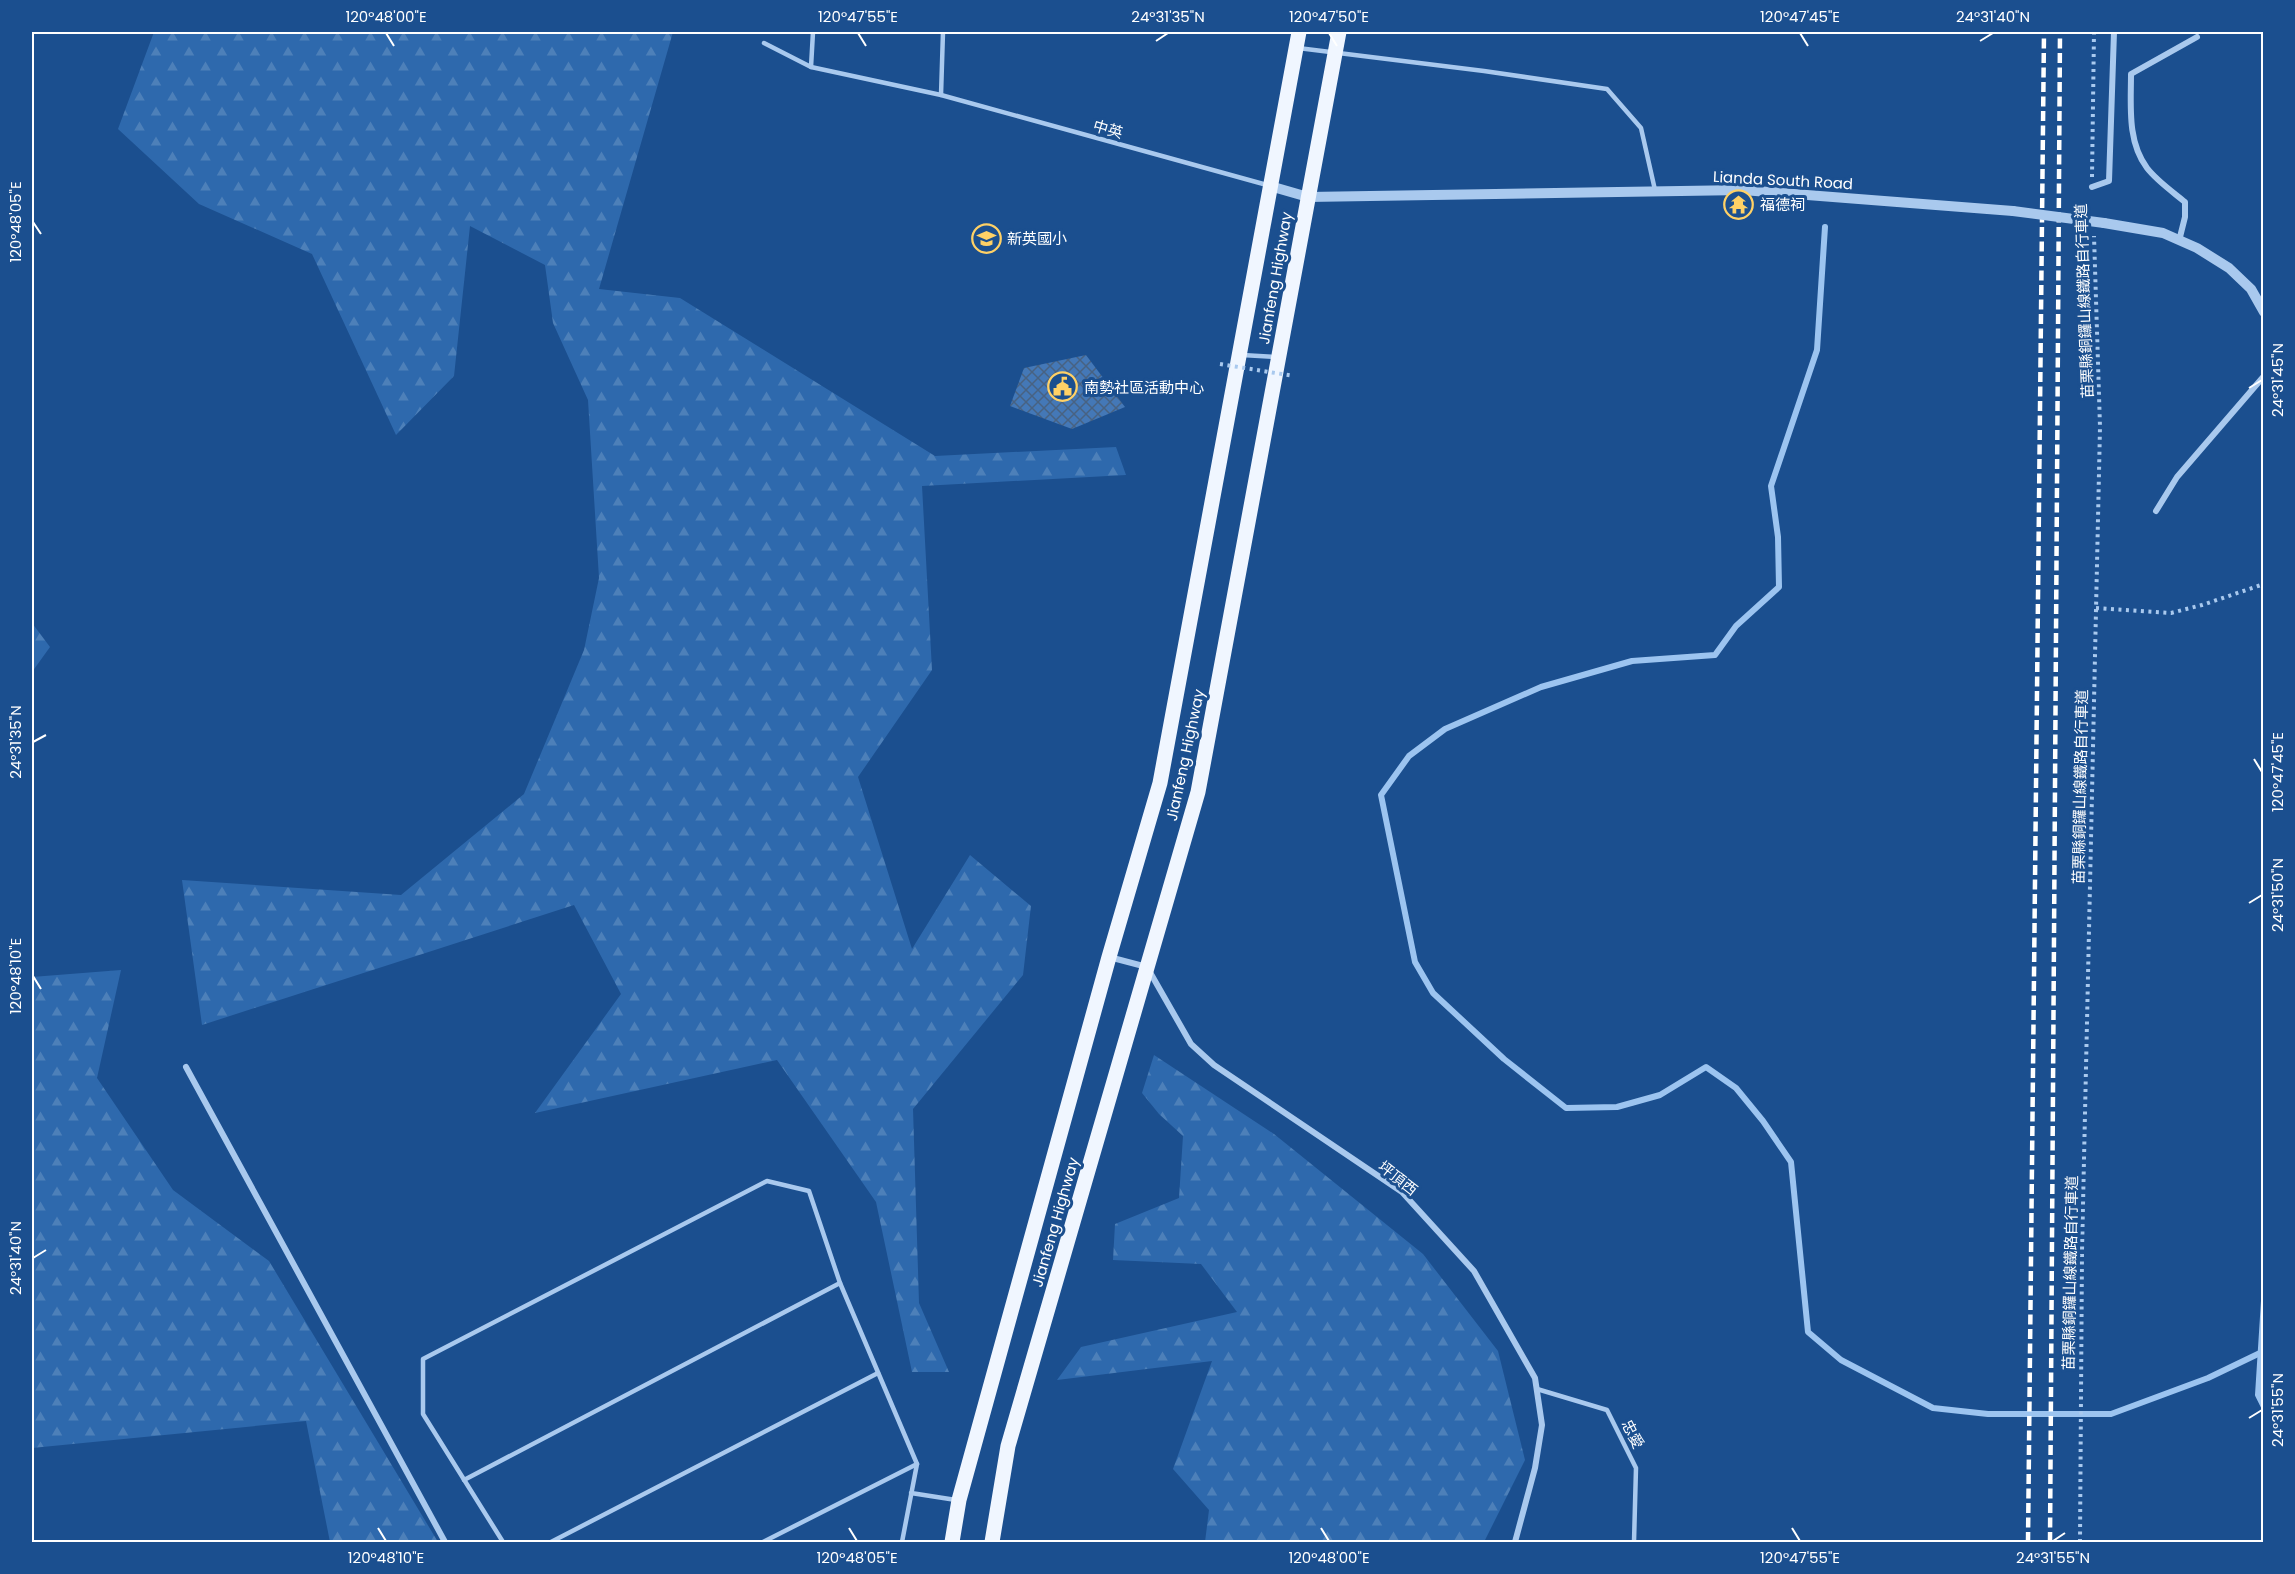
<svg xmlns="http://www.w3.org/2000/svg" width="2295" height="1574" viewBox="0 0 2295 1574" font-family="Poppins,'Noto Sans TC',sans-serif">
  <defs>
    <pattern id="forest-firs" width="22" height="20" patternUnits="userSpaceOnUse" patternTransform="scale(1.5)"><rect width="22" height="20" fill="#2e69ad"/><path d="M5 1l3.5 6h-7zM16 11l3.5 6h-7z" fill="#4d80b9"/></pattern>
    <pattern id="building-cross-hatch" width="8" height="8" patternUnits="userSpaceOnUse" patternTransform="scale(1.5)"><rect width="8" height="8" fill="#4478b7"/><path d="M0 0l8 8M0 8l8-8" fill="none" stroke="#486282"/></pattern>
  </defs>
  <rect width="100%" height="100%" fill="#1b4f8f"/>
  <!-- forest -->
  <g fill="url(#forest-firs)">
    <path d="M154,32H673L599,289L680,298L935,456L1116,447L1126,475L922,486L932,670L858,777L912,949L970,855L1031,906L1023,975L913,1109L919,1303L949,1372H912L876,1202L777,1060L535,1113L621,994L574,905L202,1025L182,880L401,895L524,794L584,650L599,578L588,400L553,323L545,265L470,226L454,376L396,435L312,254L199,204L118,129Z"/>
    <path d="M32,623L50,647L32,672Z"/>
    <path d="M121,970L97,1078L173,1190L269,1261L438,1542H330L306,1421L32,1448V977Z"/>
    <path d="M1154,1055L1274,1134L1423,1254L1498,1351L1525,1460L1484,1542H1205L1209,1510L1173,1469L1212,1361L1057,1380L1081,1347L1237,1312L1201,1264L1113,1260L1115,1224L1179,1198L1183,1136L1159,1114L1142,1093Z"/>
  </g>
  <g fill="none" stroke-linecap="round" stroke-linejoin="round">
    <!-- stream -->
    <g stroke="#9cc4f0" stroke-width="6">
      <path d="M1825,227L1817,350L1771,486L1778,537L1779,587L1736,626L1715,655L1632,661L1541,687L1445,729L1409,756L1381,795L1415,962L1433,993L1504,1059L1566,1108L1617,1107L1660,1095L1706,1067L1736,1088L1763,1121L1791,1162L1808,1332L1841,1360L1933,1408L1988,1414H2111L2208,1378L2260,1353"/>
      <path d="M2264,1301L2258,1395L2264,1407"/>
    </g>
  </g>
  <!-- building -->
  <path fill="url(#building-cross-hatch)" d="M1086,355L1125,407L1072,429L1010,406L1024,368Z"/>
  <g fill="none" stroke-linecap="round" stroke-linejoin="round">
    <!-- path -->
    <g stroke="#a9c9ee" stroke-width="4" stroke-dasharray="3 4.5" stroke-linecap="butt">
      <path d="M2092,177L2094,32"/>
      <path d="M2096,608L2171,613L2202,605L2264,584"/>
      <path d="M2080,1542L2082,1251L2100,427L2094,236"/>
    </g>
    <!-- service -->
    <g stroke="#a9c9ee" stroke-width="4.5">
      <path d="M764,43L811,67L941,95L1267,185"/>
      <path d="M1298,48L1484,71L1607,89L1641,128L1655,190"/>
      <path d="M811,67L813,32"/>
      <path d="M941,95L943,32"/>
      <path d="M1242,355L1276,357"/>
      <path d="M1537,1389L1607,1410L1636,1468L1634,1542"/>
      <path d="M464,1480L840,1283"/>
      <path d="M911,1493L956,1500"/>
      <path d="M503,1542L423,1414V1359L767,1181L809,1191L840,1283L917,1464L902,1542"/>
      <path d="M551,1542L878,1373"/>
      <path d="M763,1542L917,1464"/>
    </g>
    <!-- minor -->
    <g stroke="#a9c9ee" stroke-width="6">
      <path d="M2092,187L2109,181L2114,32"/>
      <path d="M2179,241L2185,217V202C2173,192 2157,181 2147,168C2127,141 2131,106 2131,74L2197,37"/>
      <path d="M2156,511L2177,477L2264,376"/>
      <path d="M1109,957L1147,967L1191,1044L1214,1065L1402,1192L1474,1271L1535,1378L1542,1425L1535,1468L1515,1542"/>
      <path d="M186,1067L445,1542"/>
    </g>
    <!-- tertiary -->
    <g stroke="#a9c9ee" stroke-width="10">
      <path d="M1270,186L1308,197L1743,190L2013,211"/>
      <path d="M2104,223L2163,233L2197,248L2229,268L2251,289L2264,312"/>
    </g>
    <!-- primary -->
    <g stroke="#f0f6ff" stroke-width="15">
      <path d="M952,1542L959,1500L1109,957L1160,783L1299,32"/>
      <path d="M992,1542L1008,1446L1198,792L1339,32"/>
    </g>
    <!-- rail -->
    <g stroke="#fff" stroke-width="4.5" stroke-dasharray="10 4.5" stroke-linecap="butt">
      <path d="M2028,1542L2044,32"/>
      <path d="M2050,1542L2060,32"/>
    </g>
    <!-- path-bridge -->
    <path stroke="#a9c9ee" stroke-width="4" stroke-dasharray="3 4.5" stroke-linecap="butt" d="M1220,364L1294,376"/>
    <!-- tertiary-bridge -->
    <path stroke="#a9c9ee" stroke-width="10" d="M2013,211L2104,223"/>
  </g>
  <!-- ticks -->
  <path fill="none" stroke="#fff" stroke-width="2" d="M386,33L394,46M858,33L866,46M1329,33L1337,46M1800,33L1808,46M1156,41L1168,33M1980,41L1993,33M33,222L41,234M2249,388L2262,380M33,742L46,735M2254,759L2262,772M2249,903L2262,895M33,976L41,989M33,1258L46,1250M2249,1418L2262,1410M378,1528L386,1541M849,1528L857,1541M1321,1528L1329,1541M1792,1528L1800,1541M2053,1541L2065,1533"/>
  <!-- icons -->
  <defs>
    <symbol id="temple-ring" viewBox="-11 -11 22 22"><circle r="9.5" fill="#1b4f8f" stroke="#ffd166" stroke-width="1.5"/><path d="M0-6L5-2H3V0L6.5 2.5H4V6H1.5V3h-3V6H-4V2.5H-6.5L-3 0V-2H-5Z" fill="#ffd166"/></symbol>
    <symbol id="school-ring" viewBox="-11 -11 22 22"><circle r="9.5" fill="#1b4f8f" stroke="#ffd166" stroke-width="1.5"/><path d="M0-5L7-2L0 1L-7-2ZM-4 1L0 2.5L4 1V4Q0 6-4 4Z" fill="#ffd166"/></symbol>
    <symbol id="civic-ring" viewBox="-11 -11 22 22"><circle r="9.5" fill="#1b4f8f" stroke="#ffd166" stroke-width="1.5"/><path d="M-.6-6.5H3V-4.5H.6V-3L4-1V1h2V6H-6V1h2V-1L-.6-3ZM-1.2 2.5V6h2.4V2.5Z" fill="#ffd166"/></symbol>
  </defs>
  <g fill-rule="evenodd">
    <use href="#temple-ring" x="1722" y="188" width="33" height="33"/>
    <use href="#school-ring" x="970" y="222" width="33" height="33"/>
    <use href="#civic-ring" x="1046" y="370" width="33" height="33"/>
  </g>
  <g text-anchor="middle" dominant-baseline="central" stroke-width="6" stroke-linejoin="round" paint-order="stroke">
    <!-- street labels -->
    <g font-size="15" fill="#fff" stroke="#1b4f8f">
      <text transform="translate(1108 129) rotate(16)">中英</text>
      <text transform="translate(1783 180) rotate(3)">Lianda South Road</text>
      <text transform="translate(1275 278) rotate(-80)">Jianfeng Highway</text>
      <text transform="translate(2084 301) rotate(-92)">苗栗縣銅鑼山線鐵路自行車道</text>
      <text transform="translate(1185 755) rotate(-78)">Jianfeng Highway</text>
      <text transform="translate(2080 787) rotate(-89)">苗栗縣銅鑼山線鐵路自行車道</text>
      <text transform="translate(1398 1178) rotate(38)">坪頂西</text>
      <text transform="translate(1055 1222) rotate(-74)">Jianfeng Highway</text>
      <text transform="translate(2070 1273) rotate(-89)">苗栗縣銅鑼山線鐵路自行車道</text>
      <text transform="translate(1633 1434) rotate(63)">忠愛</text>
    </g>
    <!-- poi labels -->
    <g font-size="15" fill="#fff" stroke="#1b4f8f" text-anchor="start">
      <text x="1760" y="204">福德祠</text>
      <text x="1007" y="238">新英國小</text>
      <text x="1084" y="387">南勢社區活動中心</text>
    </g>
  </g>
  <!-- border -->
  <rect width="2295" height="1574" fill="none" stroke="#1b4f8f" stroke-width="66"/>
  <rect x="33" y="33" width="2229" height="1508" fill="none" stroke="#fff" stroke-width="2"/>
  <g font-size="15" text-anchor="middle" fill="#fff">
    <text x="386" y="22">120°48'00"E</text>
    <text x="858" y="22">120°47'55"E</text>
    <text x="1168" y="22">24°31'35"N</text>
    <text x="1329" y="22">120°47'50"E</text>
    <text x="1800" y="22">120°47'45"E</text>
    <text x="1993" y="22">24°31'40"N</text>
    <text transform="translate(16 222) rotate(-90)" y="5">120°48'05"E</text>
    <text transform="translate(2278 380) rotate(-90)" y="5">24°31'45"N</text>
    <text transform="translate(16 742) rotate(-90)" y="5">24°31'35"N</text>
    <text transform="translate(2278 772) rotate(-90)" y="5">120°47'45"E</text>
    <text transform="translate(2278 895) rotate(-90)" y="5">24°31'50"N</text>
    <text transform="translate(16 976) rotate(-90)" y="5">120°48'10"E</text>
    <text transform="translate(16 1258) rotate(-90)" y="5">24°31'40"N</text>
    <text transform="translate(2278 1410) rotate(-90)" y="5">24°31'55"N</text>
    <text x="386" y="1563">120°48'10"E</text>
    <text x="857" y="1563">120°48'05"E</text>
    <text x="1329" y="1563">120°48'00"E</text>
    <text x="1800" y="1563">120°47'55"E</text>
    <text x="2053" y="1563">24°31'55"N</text>
  </g>
</svg>
